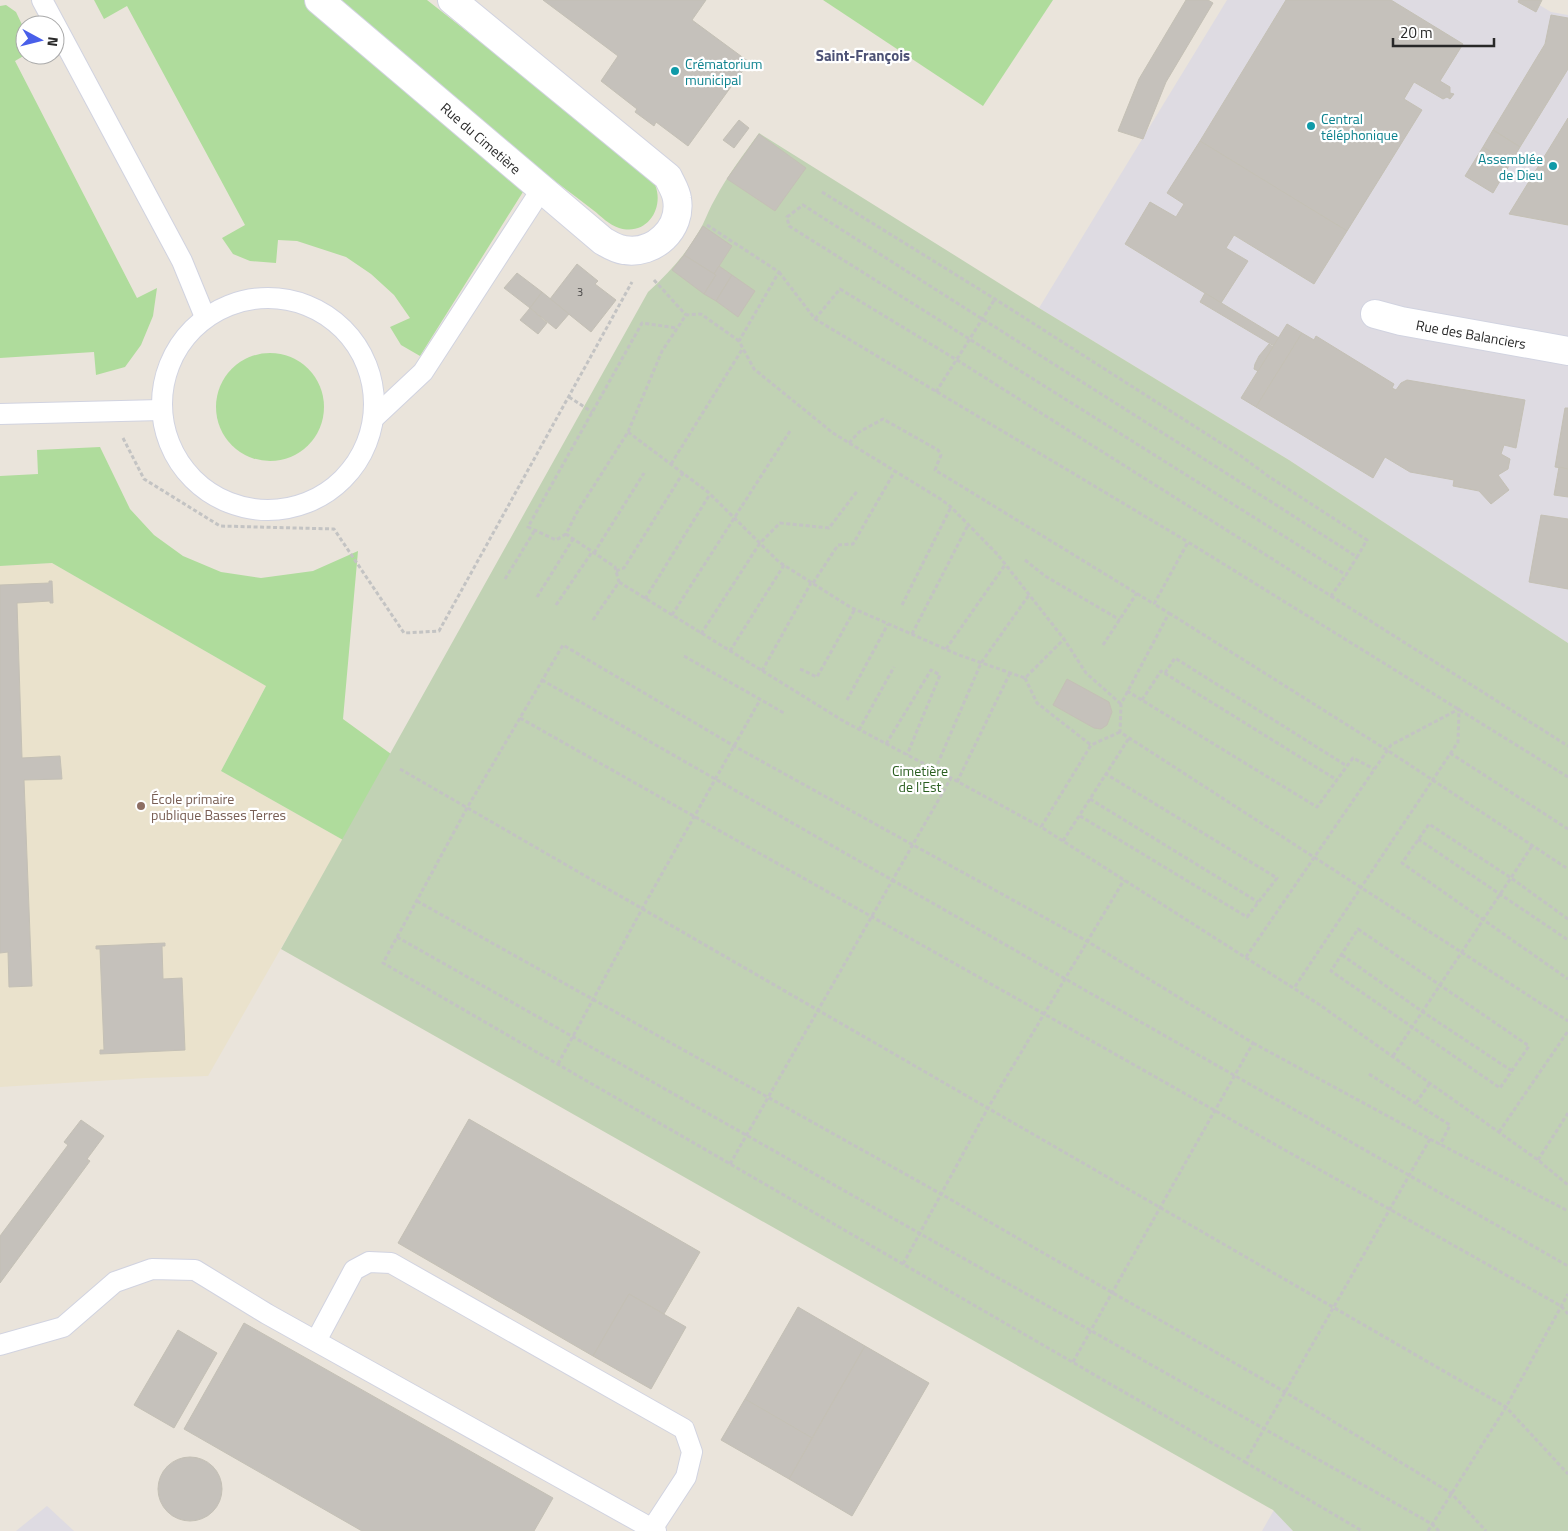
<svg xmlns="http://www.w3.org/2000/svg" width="1568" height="1531" viewBox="0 0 1568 1531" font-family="'Titillium Web',sans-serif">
  <rect width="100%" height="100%" fill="#eae4db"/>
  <!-- industrial -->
  <g fill="#dedbe2">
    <path d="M1227,0H1531L1551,12L1568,15V643L1289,460L1039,308Z"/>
    <path d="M47,1506L74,1531H16Z"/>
    <path d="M1274,1510L1293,1531H1262Z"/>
  </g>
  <!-- education -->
  <path fill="#eae2cc" d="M52,563L266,686L221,771L343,840L208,1076L146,1078L0,1087V566Z"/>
  <!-- green -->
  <g fill="#afdc9c">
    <path d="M94,0H427L648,174C670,197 652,238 619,228C609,225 601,216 593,210C575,196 556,182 538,168L420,356L401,345L390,327L410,318L394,295L371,274L346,257L297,241L278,240L276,263L250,261L233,254L222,238L245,225L127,6L104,19Z"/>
    <path d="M823,0H1053L983,106Z"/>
    <path d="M6,5L16,12L25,31V55L15,61L137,298L157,288L153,316L141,345L125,367L96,375L94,352L0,358V6Z"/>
    <circle cx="270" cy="407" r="54"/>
    <path d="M100,447L130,509L154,535L183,556L221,572L261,578L313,571L358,551L343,719L391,754L343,840L221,771L266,686L52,563L0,566V476L38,474L37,450Z"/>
  </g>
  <!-- cemetery -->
  <path fill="#c1d2b4" d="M759,133L1039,308L1289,460L1568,643V1531H1293L1273,1510L281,949L648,292C671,271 689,251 703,224C707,216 710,207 715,199C727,176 744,154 759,133Z"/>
  <!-- building -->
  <g fill="#c5c1bb" stroke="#c4c0b5">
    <path d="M543,0H706L692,20L749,62L688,146L656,122L654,126L635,112L637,109L601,81L618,56Z"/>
    <path d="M1186,0H1208L1213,3L1166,82L1143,139L1118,131L1139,79Z"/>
    <path d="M1286,0H1391L1463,44L1440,81L1450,87V93L1454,94L1450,99L1447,97L1443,99L1414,82L1404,99L1422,110L1347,231L1200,141Z"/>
    <path d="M1519,0H1542L1536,12L1518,2Z"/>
    <path d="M1551,15L1568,18V69L1520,147L1493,130L1545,44Z"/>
    <path d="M1568,118V225L1509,214Z"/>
    <path d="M739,120L749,128L734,148L723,140Z"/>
    <path d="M1493,130L1520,147L1510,164L1483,147Z"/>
    <path d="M759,134L806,168L775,211L727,179Z"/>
    <path d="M1200,141L1347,231L1314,284L1234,235L1226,248L1248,261L1221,303L1125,244L1150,202L1176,217L1184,204L1167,193Z"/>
    <path d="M1483,147L1510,164L1493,193L1465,176Z"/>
    <path d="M703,226L732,246L714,274L684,255Z"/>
    <path d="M684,255L716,275L704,294L672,270Z"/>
    <path d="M577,264L598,281L595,284L616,300L591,332L550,299Z"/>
    <path d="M719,266L732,275L716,301L704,294L716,275L714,274Z"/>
    <path d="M517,273L542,292L530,308L504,288Z"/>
    <path d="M732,275L755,291L738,317L716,301Z"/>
    <path d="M542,292L569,314L556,329L530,308Z"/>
    <path d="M1205,293L1279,338L1274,346L1200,302Z"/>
    <path d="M530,308L547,323L538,334L520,320Z"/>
    <path d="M1287,324L1302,333L1256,407L1241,398Z"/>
    <path d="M1302,333L1314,340L1316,336L1394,384L1392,388L1396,390L1401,383L1407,380L1525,400L1516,448L1504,445L1501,454L1510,459L1508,469L1498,475L1509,490L1491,504L1479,491L1453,486L1454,480L1410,472L1385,457L1373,478L1256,407Z"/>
    <path d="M1269,344L1273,347L1258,371L1254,369L1255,364L1259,356Z"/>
    <path d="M1565,408H1568V469L1555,467Z"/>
    <path d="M1559,467L1568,469V497L1554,495Z"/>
    <path d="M1541,515L1568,519V589L1529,582Z"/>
    <path d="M49,581H52L53,603H50V601L17,603L22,758L60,756L62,779L24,780L32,986L9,987L8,952L0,953V585L49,583Z"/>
    <path d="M1067,679L1109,702L1112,712L1107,725L1101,729L1094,728L1053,705Z"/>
    <path d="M165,943V946H162L163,979L182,978L185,1050L100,1054V1050H104L100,949H96V946Z"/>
    <path d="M469,1119L700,1252L664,1314L629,1294L593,1356L398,1243Z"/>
    <path d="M81,1120L104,1136L87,1159L90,1161L0,1283V1236L68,1145L64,1142Z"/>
    <path d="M629,1294L686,1327L651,1389L593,1356Z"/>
    <path d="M798,1307L865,1346L812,1438L745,1399Z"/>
    <path d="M244,1323L553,1498L534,1531H362L184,1429Z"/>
    <path d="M178,1330L217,1353L174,1428L134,1405Z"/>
    <path d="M865,1346L929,1383L852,1516L789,1479Z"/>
    <path d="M745,1399L812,1438L789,1479L721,1440Z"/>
    <circle cx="190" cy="1489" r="32"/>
  </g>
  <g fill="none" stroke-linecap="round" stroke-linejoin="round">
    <defs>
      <g id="lane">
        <path d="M42,0L182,261L205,317"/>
        <circle cx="268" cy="404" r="106"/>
        <path d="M0,414L161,410"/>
        <path d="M375,417L423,372L541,190"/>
        <path d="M316,1341L354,1270L369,1262L391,1263L684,1429L692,1452L686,1477L652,1529"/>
        <path d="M0,1345L63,1327L115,1282L152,1269L195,1270L267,1314L656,1531"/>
      </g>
      <g id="street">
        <path d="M319,0L603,241C610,245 616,249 624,250C654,255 682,229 677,199C676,191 671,184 668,177L452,0"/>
        <path d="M1375,314L1401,321L1568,351"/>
      </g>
    </defs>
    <!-- lane casing -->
    <use href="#lane" stroke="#d1d3e0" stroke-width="22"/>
    <!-- street casing -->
    <use href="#street" stroke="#d1d3e0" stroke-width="30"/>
    <!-- path -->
    <g stroke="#c3c3c3" stroke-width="3" stroke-dasharray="4 2.5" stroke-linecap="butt">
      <path d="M822,192L995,299L1241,456L1268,476L1367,540L1357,557C1173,438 987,323 803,205L787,217L789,226L1346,575L1357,557"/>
      <path d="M707,225L779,272L739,341L754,369L833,433L942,500L951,507L998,555L1064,639L1086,673L1121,704"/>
      <path d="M779,272L815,319L1188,542"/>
      <path d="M654,280L686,315"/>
      <path d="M815,319L840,289L957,360L1331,596L1346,575"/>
      <path d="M936,392L995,299"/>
      <path d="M569,397L592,412"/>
      <path d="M628,432L708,492L779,562L850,607L959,655L1025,678L1064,639"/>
      <path d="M123,438L144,479L220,526L334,529L404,633L439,631L632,282"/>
      <path d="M849,443L859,432L883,419L938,450L941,455L935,470L1154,604"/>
      <path d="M671,464L743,348"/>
      <path d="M566,534L556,540L528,527L642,323L677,328"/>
      <path d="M594,553L644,473"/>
      <path d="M1025,560L1045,576L1120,620"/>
      <path d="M616,571L624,568L683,473"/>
      <path d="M505,579L535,530"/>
      <path d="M619,582L845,722L951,778"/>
      <path d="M813,583L838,545L853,544L895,471"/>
      <path d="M1331,596L1568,746"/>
      <path d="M537,597L573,539"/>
      <path d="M645,599L710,494"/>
      <path d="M556,605L592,552"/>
      <path d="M902,605L951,507"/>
      <path d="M1169,613L1387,750L1568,869"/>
      <path d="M672,615L790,431"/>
      <path d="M593,620L619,582L615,567L566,534L576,514L628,432L662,351L686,315L701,314L739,341"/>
      <path d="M701,634L760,543L780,523L829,528L858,490"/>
      <path d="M912,634L968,525"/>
      <path d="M1103,645L1137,593"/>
      <path d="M946,649L1005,565"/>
      <path d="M730,651L784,565"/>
      <path d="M684,656L784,713"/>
      <path d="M800,669L817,677L855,609"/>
      <path d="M762,671L811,583"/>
      <path d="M1165,673L1175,658L1347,766"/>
      <path d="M1025,678L1037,703L1091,745"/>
      <path d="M542,680L1568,1266"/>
      <path d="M1127,691L1317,807L1353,758L1374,769"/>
      <path d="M847,700L888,624"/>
      <path d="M1142,700L1161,671L1337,780"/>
      <path d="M520,718L1561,1306L1568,1314"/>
      <path d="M859,730L894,667"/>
      <path d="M1120,732L1091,745L1041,827L1320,1005L1538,1160L1568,1185"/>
      <path d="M886,744L931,670L940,675L907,755"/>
      <path d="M1450,753L1568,829"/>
      <path d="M400,769L1506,1407L1568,1474"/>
      <path d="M935,770L981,663L1029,595"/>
      <path d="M1568,777L1188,542L1154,604L1169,613L1121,704L1120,732L1568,1021"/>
      <path d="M957,782L1010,673"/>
      <path d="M1090,799L1258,902"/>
      <path d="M1080,816L1247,917L1277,878L1106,774"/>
      <path d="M1418,839L1568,940"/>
      <path d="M1063,841L1129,738"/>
      <path d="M417,901L941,1194L1285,1392L1451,1493L1486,1531"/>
      <path d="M1568,919L1511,878L1429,824L1402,863L1568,979"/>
      <path d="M1358,929L1529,1046L1500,1088L1331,971Z"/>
      <path d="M397,937L1432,1524L1439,1531"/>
      <path d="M1342,955L1423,1012L1512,1071"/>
      <path d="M1246,957L1391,745L1459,709L1458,742L1294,988"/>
      <path d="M1393,1056L1532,846"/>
      <path d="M558,1064L642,909L760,700"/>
      <path d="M1369,1074L1450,1125L1440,1145"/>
      <path d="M1416,1103L1430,1083"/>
      <path d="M1499,1132L1568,1031"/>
      <path d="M1430,1139L1568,1211"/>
      <path d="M1538,1160L1568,1113"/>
      <path d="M730,1164L951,778L1041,827"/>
      <path d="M903,1264L988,1108L1124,880"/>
      <path d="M1073,1362L1253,1043L1087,941L734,746L563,645L467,808L383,963L1245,1462L1430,1139L1253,1043"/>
      <path d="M1245,1462L1362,1531"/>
      <path d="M1428,1531L1506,1407L1568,1294"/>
    </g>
    <!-- lane -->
    <use href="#lane" stroke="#fff" stroke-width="20"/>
    <!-- street -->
    <use href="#street" stroke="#fff" stroke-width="28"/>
  </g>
  <!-- markers -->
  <g fill="#0f9aa8" stroke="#fff" stroke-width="2">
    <circle cx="675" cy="71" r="5"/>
    <circle cx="1311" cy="126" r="5"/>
    <circle cx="1553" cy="166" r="5"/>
  </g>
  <circle fill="#8d6e63" stroke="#fff" stroke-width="2" cx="141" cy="806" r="5"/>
  <g text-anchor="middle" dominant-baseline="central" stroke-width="4.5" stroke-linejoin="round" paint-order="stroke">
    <!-- number labels -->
    <g font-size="11" fill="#4f4e4d">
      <text x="580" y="292">3</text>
    </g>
    <!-- culture labels -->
    <g font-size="14" fill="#0d838f" stroke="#fff" text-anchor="start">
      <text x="685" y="63">Crématorium<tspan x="685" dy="16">municipal</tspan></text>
      <text x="1321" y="118">Central<tspan x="1321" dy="16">téléphonique</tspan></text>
      <text x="1543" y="158" text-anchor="end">Assemblée<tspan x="1543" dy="16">de Dieu</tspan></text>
    </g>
    <!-- street labels -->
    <g font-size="14" fill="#282828" stroke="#fff">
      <text transform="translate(481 138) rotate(41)">Rue du Cimetière</text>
      <text transform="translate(1471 334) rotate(10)">Rue des Balanciers</text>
    </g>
    <!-- park labels -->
    <g font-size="14" fill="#2a5e20" stroke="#fff">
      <text x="920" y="770">Cimetière<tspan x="920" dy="16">de l'Est</tspan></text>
    </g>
    <!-- education labels -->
    <g font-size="14" fill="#785e54" stroke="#fff" text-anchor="start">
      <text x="151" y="798">École primaire<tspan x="151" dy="16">publique Basses Terres</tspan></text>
    </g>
    <!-- neighbourhood labels -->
    <g font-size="15" font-weight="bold" fill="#4d5275" stroke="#fff">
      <text x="863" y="55">Saint-François</text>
    </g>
  </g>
  <!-- north arrow -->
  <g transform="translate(40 40) rotate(97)"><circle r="24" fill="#ffffff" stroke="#a9a9a9"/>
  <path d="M0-4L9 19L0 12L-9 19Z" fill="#495fe9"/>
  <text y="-8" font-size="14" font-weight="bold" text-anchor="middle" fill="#282828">N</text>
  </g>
  <!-- scale -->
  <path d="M1393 38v8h101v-8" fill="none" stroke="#282828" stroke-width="2.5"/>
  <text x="1400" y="38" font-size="15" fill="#282828" stroke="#ffffff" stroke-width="4" paint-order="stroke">20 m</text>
</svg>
